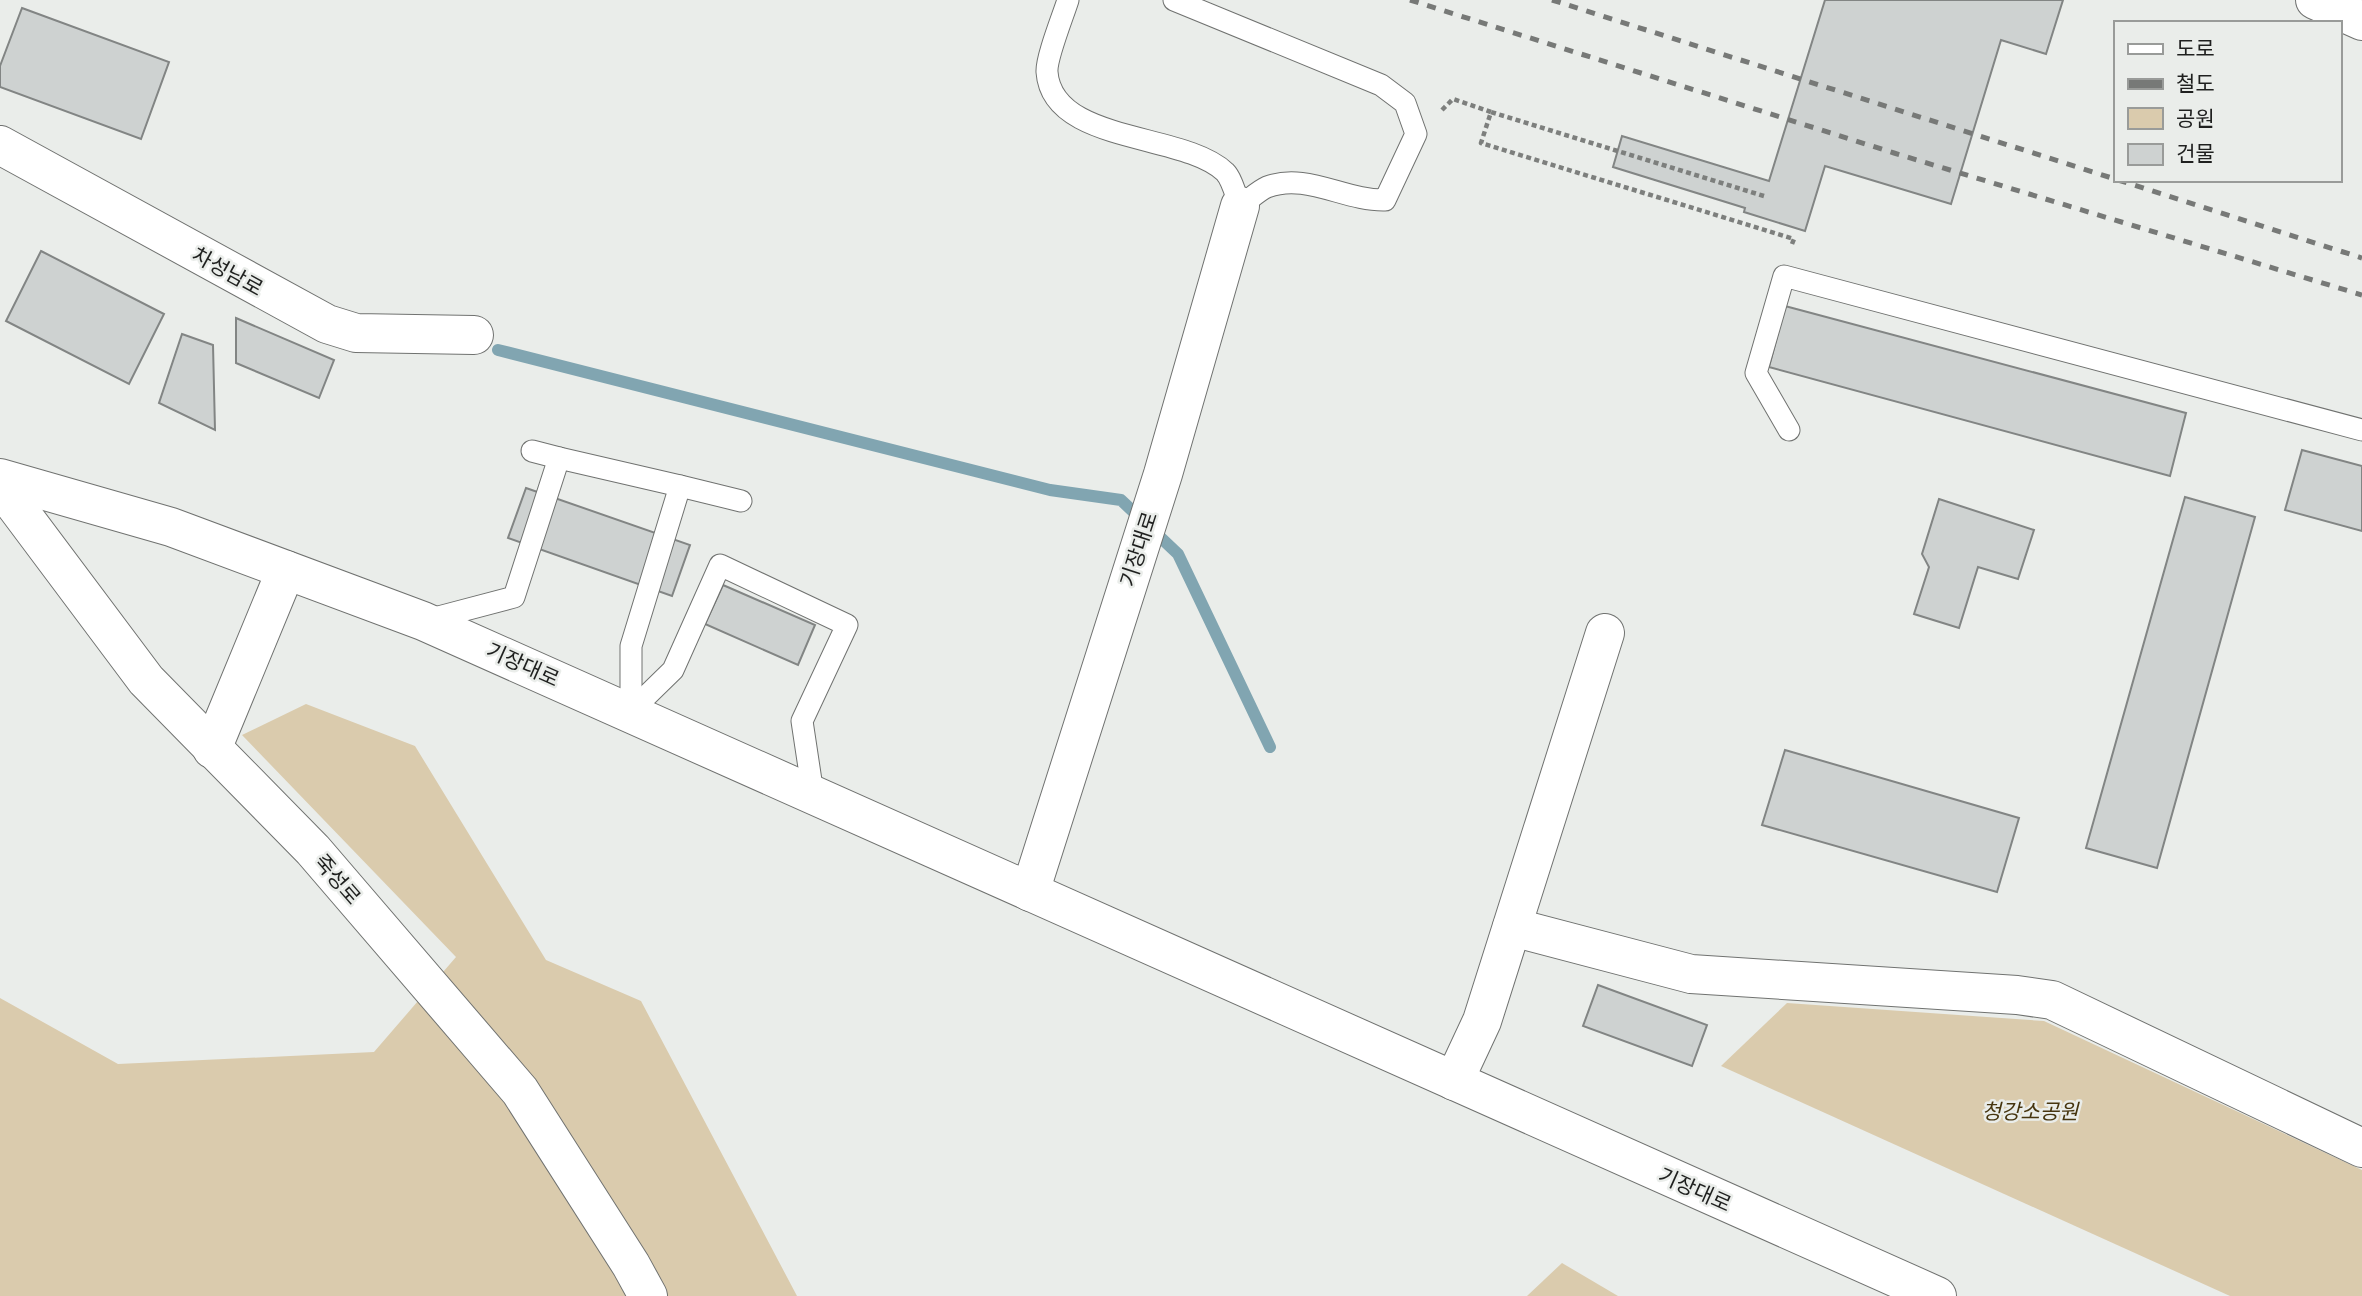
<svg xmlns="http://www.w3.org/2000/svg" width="2362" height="1296" viewBox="0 0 2362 1296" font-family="'IBM Plex Serif','Noto Sans KR',serif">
  <rect width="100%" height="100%" fill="#eaedea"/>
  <!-- green -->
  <g fill="#dacbad">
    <path d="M306,704L415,746L546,960L641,1001L797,1296H0V998L118,1064L374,1052L456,957L242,735Z"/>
    <path d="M1787,1003L2044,1021L2362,1170V1296H2230L1721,1066Z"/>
    <path d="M1562,1263L1618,1296H1527Z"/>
  </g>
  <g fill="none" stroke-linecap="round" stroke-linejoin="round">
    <!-- stream -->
    <path stroke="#81a5b1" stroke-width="12" d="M498,350L1050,490L1121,500L1178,554L1270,747"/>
  </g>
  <!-- building -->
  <g fill="#ced2d1" stroke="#828584" stroke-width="2">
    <path d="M1825,0H2063L2046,54L2001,40L1951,204L1825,166L1805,231L1744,212L1745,208L1613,167L1622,136L1769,181Z"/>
    <path d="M22,8L169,62L141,139L0,87V66Z"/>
    <path d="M41,251L164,314L129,384L6,321Z"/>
    <path d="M1785,306L2186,413L2170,476L1769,367Z"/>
    <path d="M236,318L334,360L319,398L236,363Z"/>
    <path d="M182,334L213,345L215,430L159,403Z"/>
    <path d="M2302,450L2362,466V531L2285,510Z"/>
    <path d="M526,488L690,545L672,596L508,538Z"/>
    <path d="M2185,497L2255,517L2157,868L2086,848Z"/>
    <path d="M1939,499L2034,530L2018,579L1978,567L1959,628L1914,614L1929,567L1922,554Z"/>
    <path d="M723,585L815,625L798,665L705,624Z"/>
    <path d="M1785,750L2019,818L1997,892L1762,825Z"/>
    <path d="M1598,985L1707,1025L1692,1066L1583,1026Z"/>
  </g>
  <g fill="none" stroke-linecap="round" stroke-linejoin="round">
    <defs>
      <g id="lane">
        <path d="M1068,0C1063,16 1046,58 1047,72C1052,144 1183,132 1225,172C1232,179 1236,196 1240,206C1249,200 1258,191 1267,187C1306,172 1345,201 1385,200L1416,134L1405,103L1381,85L1174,0"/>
        <path d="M1789,430L1756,373L1784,276L2362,430"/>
        <path d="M532,451L559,458"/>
        <path d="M680,486L741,501"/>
        <path d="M427,620L514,597L559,458L680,486L631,646V711"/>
        <path d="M631,711L673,670L720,565L847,625L802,721L813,794"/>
      </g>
      <g id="street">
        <path d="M0,145L327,324L356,333L474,335"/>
        <path d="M1030,892L1163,474L1240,206"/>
        <path d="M1512,927L1691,974L2017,995L2052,1000L2362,1148"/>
        <path d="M1454,1081L1482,1021L1605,633"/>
      </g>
      <g id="secondary">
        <path d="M2315,0L2362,21"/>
        <path d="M0,478L171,527L423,621L1937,1296"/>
        <path d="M0,485L146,680L313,850L520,1091L631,1265L648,1296"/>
        <path d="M212,749L286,570"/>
      </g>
    </defs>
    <!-- lane casing -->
    <use href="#lane" stroke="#707270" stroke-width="23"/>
    <!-- street casing -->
    <use href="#street" stroke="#707270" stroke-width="40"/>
    <!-- secondary casing -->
    <use href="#secondary" stroke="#707270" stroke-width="40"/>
    <!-- path -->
    <g stroke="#7d7f7d" stroke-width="4.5" stroke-dasharray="5 3.5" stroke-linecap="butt">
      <path d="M1442,110L1453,99L1491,112"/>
      <path d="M1764,196L1491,112L1481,143L1794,239L1792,244"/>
    </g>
    <!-- lane -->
    <use href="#lane" stroke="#fff" stroke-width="21"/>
    <!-- street -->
    <use href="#street" stroke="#fff" stroke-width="38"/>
    <!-- secondary -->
    <use href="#secondary" stroke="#fff" stroke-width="38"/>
    <!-- rail -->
    <g stroke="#777977" stroke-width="5" stroke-dasharray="9 9" stroke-linecap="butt">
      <path d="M1410,0L1894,153L2362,295"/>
      <path d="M1552,0L2115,179"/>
      <path d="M2118,180L2362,258"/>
    </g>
  </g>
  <g text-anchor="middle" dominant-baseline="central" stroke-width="5" stroke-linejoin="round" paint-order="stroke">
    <!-- street labels -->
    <g font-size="21" fill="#1f201f" stroke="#eaedea">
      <text transform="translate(228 271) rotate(29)">차성남로</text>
      <text transform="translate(1138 549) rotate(-72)">기장대로</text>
      <text transform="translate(523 664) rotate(24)">기장대로</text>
      <text transform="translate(338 879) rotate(49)">죽성로</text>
      <text transform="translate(1695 1189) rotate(24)">기장대로</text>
    </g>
    <!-- park labels -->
    <g font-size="21" font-style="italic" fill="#46350f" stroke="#eaedea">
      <text x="2030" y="1111">청강소공원</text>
    </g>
  </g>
  <!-- legend -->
  <rect x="2114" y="21" width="228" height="161" fill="#eaedea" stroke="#999b99" stroke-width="2"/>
  <rect x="2128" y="44" width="35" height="10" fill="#ffffff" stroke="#999b99" stroke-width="2"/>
  <text x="2176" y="56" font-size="21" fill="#1f201f">도로</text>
  <rect x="2128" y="79" width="35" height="10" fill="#777977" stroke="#999b99" stroke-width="2"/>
  <text x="2176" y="91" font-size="21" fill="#1f201f">철도</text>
  <rect x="2128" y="108" width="35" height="21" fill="#dacbad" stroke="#999b99" stroke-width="2"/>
  <text x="2176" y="126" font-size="21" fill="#1f201f">공원</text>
  <rect x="2128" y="144" width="35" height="21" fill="#ced2d1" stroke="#999b99" stroke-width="2"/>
  <text x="2176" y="161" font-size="21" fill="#1f201f">건물</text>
</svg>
